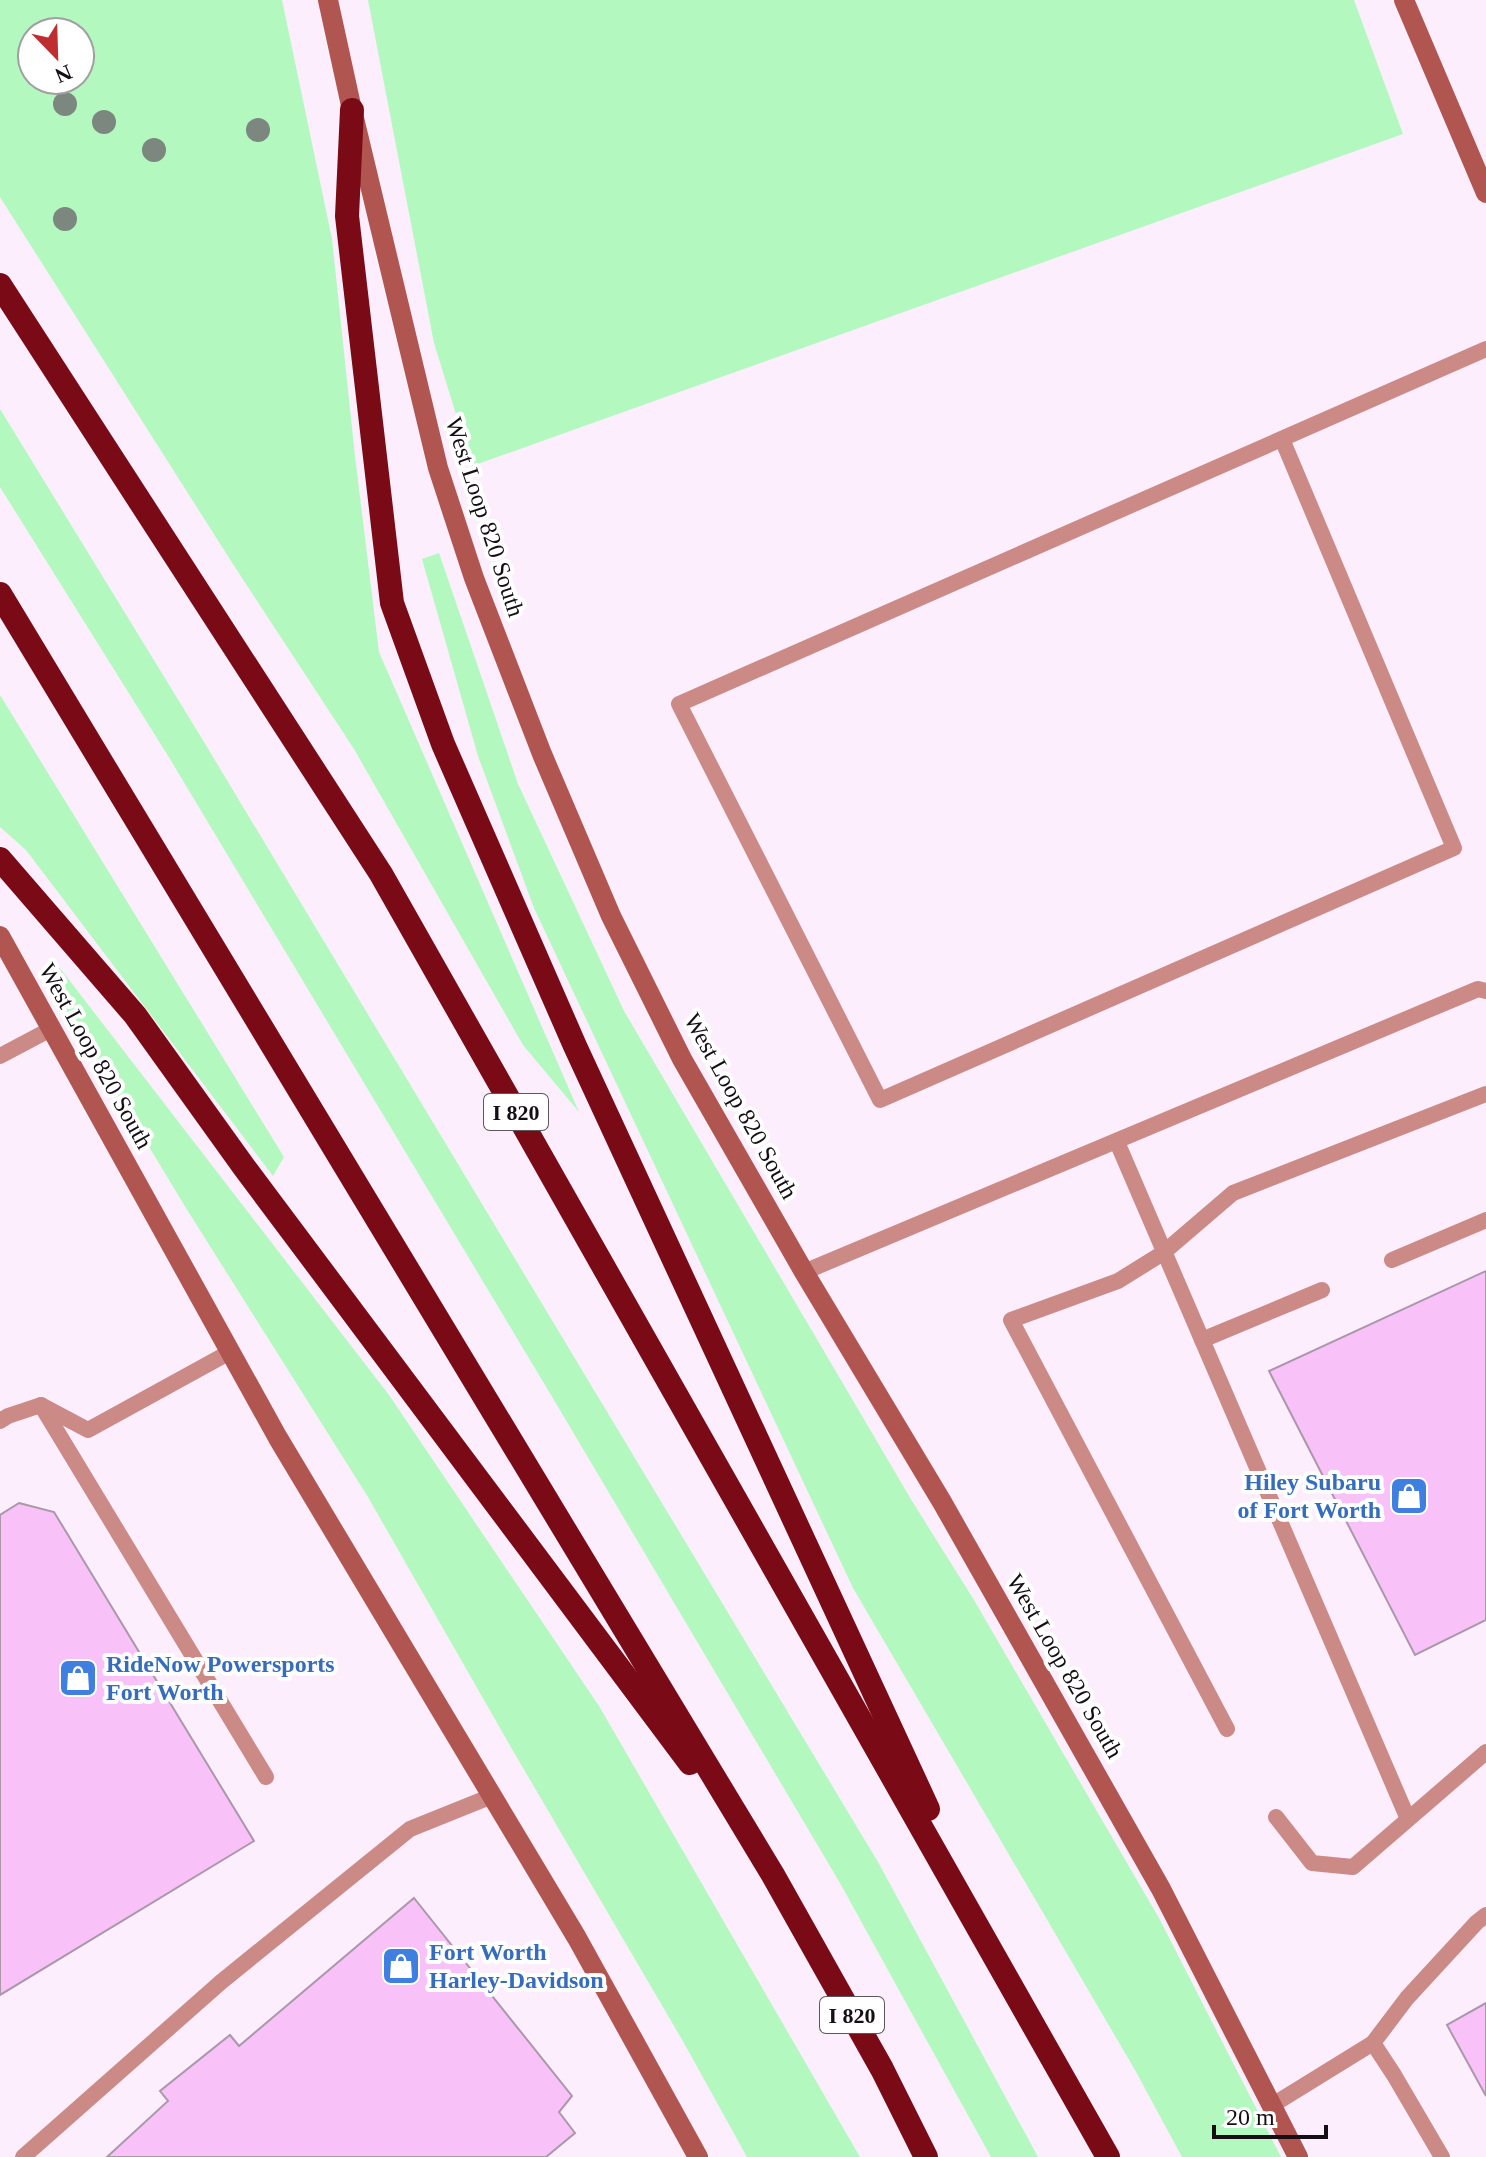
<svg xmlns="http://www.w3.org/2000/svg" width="1486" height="2157" viewBox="0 0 1486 2157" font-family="'Times New Roman',serif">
  <rect width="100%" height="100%" fill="#fdeefd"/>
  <!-- green -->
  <g fill="#b2f8bf" fill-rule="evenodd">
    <path d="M0,0H282L332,239L355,456L379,652L579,1112L523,1045L354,749L231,561L0,197ZM32,32H80V80H32Z"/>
    <path d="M368,0H1354L1403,134L472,466L434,343Z"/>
    <path d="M0,409L201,737L878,1862L1038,2157H991L840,1883L557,1405L170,759L0,487Z"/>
    <path d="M439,553L518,784L624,1011L912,1501L974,1600L1159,1918L1281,2157H1182L1135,2070L853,1588L534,908L478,756L422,559Z"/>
    <path d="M0,695L284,1157L273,1176L26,850L0,827Z"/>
    <path d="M56,963L389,1395L599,1706L860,2157H747L684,2043L512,1749L368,1497L186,1208L44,973Z"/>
  </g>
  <!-- building -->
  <g fill="#f8c2f9" stroke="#aa98aa" stroke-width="2">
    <path d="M1486,1271V1620L1415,1655L1269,1371Z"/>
    <path d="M19,1503L54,1512L254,1841L0,1995V1515Z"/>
    <path d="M414,1898L572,2096L559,2112L575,2133L546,2157H107L168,2101L160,2091L230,2035L239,2046Z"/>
    <path d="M1486,2003V2096L1447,2025Z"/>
  </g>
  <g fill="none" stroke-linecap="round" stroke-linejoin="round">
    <!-- lane -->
    <g stroke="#cb8a86" stroke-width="16">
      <path d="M1282,439L1454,848L880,1100L679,704L1486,349"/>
      <path d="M0,1056L51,1029"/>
      <path d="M1117,1142L1408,1819"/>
      <path d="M1392,1260L1486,1220"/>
      <path d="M804,1272L1478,989L1486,991"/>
      <path d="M1202,1340L1322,1290"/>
      <path d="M41,1405L266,1777"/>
      <path d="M0,1421L8,1416L41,1405L88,1430L230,1352"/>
      <path d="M1227,1729L1011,1320L1118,1281L1163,1253L1233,1193L1486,1094"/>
      <path d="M1276,1817L1312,1863L1353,1867L1486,1752"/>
      <path d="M1373,2043L1394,2075L1442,2157"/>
      <path d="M1271,2106L1373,2043L1407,1998L1477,1922L1486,1915"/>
      <path d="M23,2157L221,1982L410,1829L492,1796"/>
    </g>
    <!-- secondary -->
    <g stroke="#b15551" stroke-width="20">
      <path d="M328,0L352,110L438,468L474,578L542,754L611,916L682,1059L804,1272L942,1502L1161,1889L1298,2157"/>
      <path d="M1404,0L1486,193"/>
      <path d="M0,936L278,1438L577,1938L698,2157"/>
    </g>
    <!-- highway -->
    <g stroke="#7a0b16" stroke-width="24">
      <path d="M352,110L347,216L392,603L443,744L575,1046L928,1809"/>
      <path d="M0,285L381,874L1108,2157"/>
      <path d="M0,594L773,1875L882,2069L926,2157"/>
      <path d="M0,859L135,1015L244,1167L690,1763"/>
    </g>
  </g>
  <!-- trees -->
  <g fill="#7c8780">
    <circle cx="65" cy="104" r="12"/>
    <circle cx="104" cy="122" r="12"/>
    <circle cx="258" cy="130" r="12"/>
    <circle cx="154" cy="150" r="12"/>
    <circle cx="65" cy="219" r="12"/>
  </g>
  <!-- icons -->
  <defs>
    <symbol id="shop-square" viewBox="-11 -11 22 22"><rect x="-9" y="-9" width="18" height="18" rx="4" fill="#3f7fe0" stroke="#fff"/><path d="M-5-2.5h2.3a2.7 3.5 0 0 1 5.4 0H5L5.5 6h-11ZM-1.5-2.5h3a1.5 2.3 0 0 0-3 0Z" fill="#fff"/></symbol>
  </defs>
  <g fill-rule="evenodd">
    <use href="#shop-square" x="1387" y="1474" width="44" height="44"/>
    <use href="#shop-square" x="56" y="1656" width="44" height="44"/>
    <use href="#shop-square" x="379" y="1944" width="44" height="44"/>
  </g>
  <g text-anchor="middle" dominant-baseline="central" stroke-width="8" stroke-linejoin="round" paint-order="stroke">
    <!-- shield labels -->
    <g fill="#fff" stroke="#5b575b" stroke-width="2">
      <rect x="484" y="1094" width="64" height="36" rx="6"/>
      <rect x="820" y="1997" width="64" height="36" rx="6"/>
    </g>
    <g font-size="22" font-weight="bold" fill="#150f15">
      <text x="516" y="1112">I 820</text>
      <text x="852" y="2015">I 820</text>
    </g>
    <!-- street labels -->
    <g font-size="24" fill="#150f15" stroke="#fff">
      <text transform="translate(485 517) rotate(72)">West Loop 820 South</text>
      <text transform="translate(96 1056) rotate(61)">West Loop 820 South</text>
      <text transform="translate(741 1106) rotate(61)">West Loop 820 South</text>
      <text transform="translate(1065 1666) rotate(60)">West Loop 820 South</text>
    </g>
    <!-- shop labels -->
    <g font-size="24" font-weight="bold" fill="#366cbe" stroke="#fff" text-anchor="start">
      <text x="1381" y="1482" text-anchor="end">Hiley Subaru<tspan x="1381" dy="28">of Fort Worth</tspan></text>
      <text x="106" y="1664">RideNow Powersports<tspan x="106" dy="28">Fort Worth</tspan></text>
      <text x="429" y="1952">Fort Worth<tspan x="429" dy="28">Harley-Davidson</tspan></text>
    </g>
  </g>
  <!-- north arrow -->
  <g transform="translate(56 56) rotate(157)"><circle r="38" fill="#ffffff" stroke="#a19fa1" stroke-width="2"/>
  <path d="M0-6L14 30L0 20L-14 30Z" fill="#be2e31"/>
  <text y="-12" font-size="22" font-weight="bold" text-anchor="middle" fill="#150f15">N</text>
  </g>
  <!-- scale -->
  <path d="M1214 2125v12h112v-12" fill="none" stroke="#150f15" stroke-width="4"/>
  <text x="1226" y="2125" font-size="24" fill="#150f15" stroke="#ffffff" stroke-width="6" paint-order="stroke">20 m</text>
</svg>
